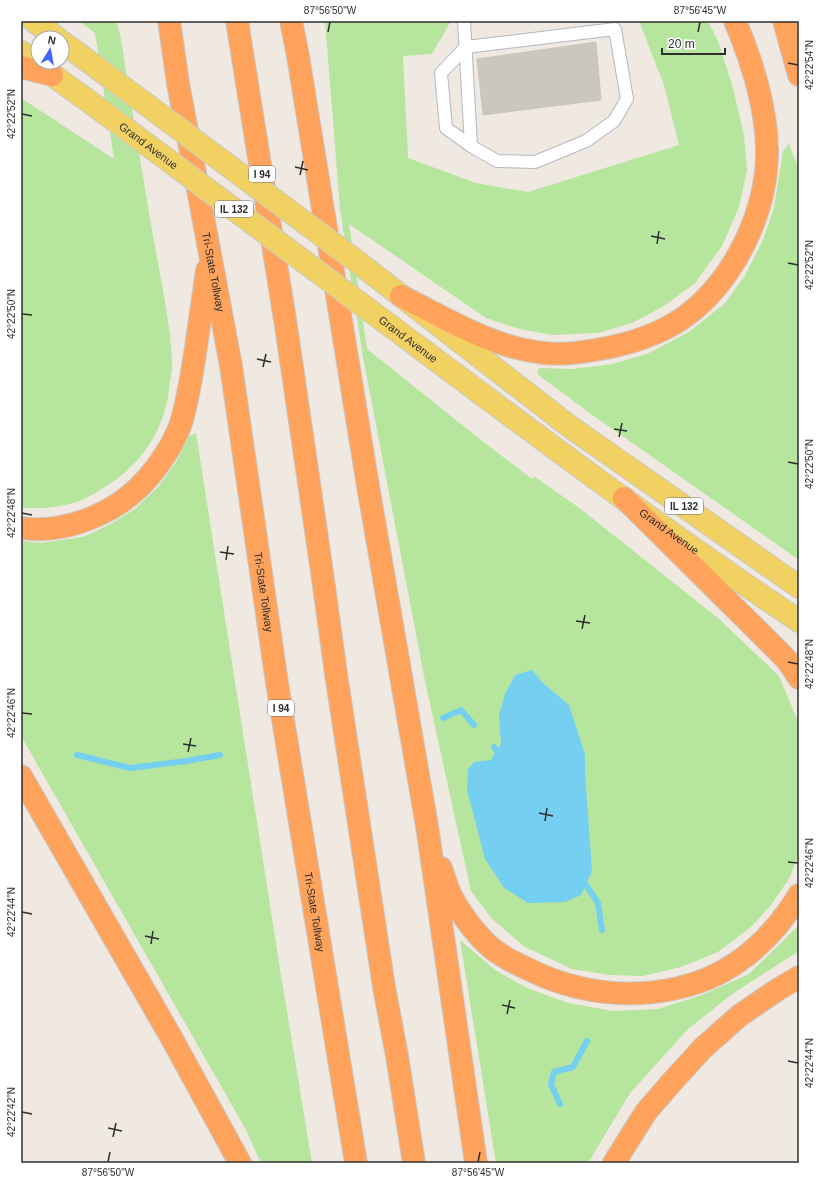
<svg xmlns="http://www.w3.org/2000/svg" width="820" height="1184" viewBox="0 0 820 1184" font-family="Helvetica,sans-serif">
  <rect width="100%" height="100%" fill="#efe9e1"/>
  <!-- green -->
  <g fill="#b6e59e">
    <path d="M79,21H116L120,33C130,97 140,160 151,224C158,269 170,315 172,361C173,368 171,375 170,382C166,429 142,465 102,489C92,495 80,502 69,504C53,508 37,509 21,508V98L114,159L95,33Z"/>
    <path d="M325,21H451L432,54L403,56L408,158L476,183L528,192L679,145L664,85L639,21H708L718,41L733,88L744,135L747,170L739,207L722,246L695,283L664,306L632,323L598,333L553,335L519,329L486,318L349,224L367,349L472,433L532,479L535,477L578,507L718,618L779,676L799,724V853L790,877L771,905L752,926L718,952L681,967L643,976L609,975L572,969L525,947L492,919L471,891L425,681L363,357L340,209Z"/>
    <path d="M789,144L799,170V560L591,414L537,374L539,368L573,369L612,364L647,354L689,332L724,304L744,277L763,240L774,208L783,151Z"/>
    <path d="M196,433L280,969L312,1163H261L245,1128L21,736V541L40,543L83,537L109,525L135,509L159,486L176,462L189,436Z"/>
    <path d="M799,925V951L732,994L688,1029L630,1093L588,1163H496L460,940L495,970L527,988L568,1003L613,1011L658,1009L702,995L749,974Z"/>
  </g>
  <!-- water -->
  <path fill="#75cff0" d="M532,670L542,682L569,705L585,754V772L592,871L581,895L565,902L528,903L504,888L485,859L467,790L468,769L474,762L491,760L501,744L499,716L505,694L515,675Z"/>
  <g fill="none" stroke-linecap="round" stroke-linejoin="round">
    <!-- stream -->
    <g stroke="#75cff0" stroke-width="6">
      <path d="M443,718L461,710L474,725"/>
      <path d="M494,747L500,757"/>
      <path d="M77,755L130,768L186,761L220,755"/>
      <path d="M582,879L598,903L602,930"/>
      <path d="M560,1104L551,1084L554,1072L573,1067L587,1041"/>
    </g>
  </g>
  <!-- building -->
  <path fill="#cbc7bf" stroke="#cbc5ba" d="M596,42L601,100L483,115L477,59Z"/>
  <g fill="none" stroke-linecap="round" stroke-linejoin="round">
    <defs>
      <path id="service" d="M464,21L471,146L497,161L535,162L586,141L614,121L627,99L615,29L466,47L441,73L446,128L471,146"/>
      <g id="primary">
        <path d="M34,21L57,38"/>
        <path d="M62,42L100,70"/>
        <path d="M21,52L106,114"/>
        <path d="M355,260L569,426L799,587"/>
        <path id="s1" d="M361,304C506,412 649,521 799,621"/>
      </g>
      <g id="motorway">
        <path id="s2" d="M169,21L178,83L231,366L277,683L356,1163"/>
        <path d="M237,21L286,326L322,572L336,674L384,987L397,1056L414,1163"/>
        <path d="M291,21L298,56L369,492L427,826L476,1163"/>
        <path d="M784,21L799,75"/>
        <path d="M21,67L52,75"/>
        <path d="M401,296C447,319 493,348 544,353C561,355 578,353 595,350C626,345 657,336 683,318C734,282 768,211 767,149C766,105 752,61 735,21"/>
        <path d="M624,498L752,625L787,660L799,678"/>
        <path d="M21,528C46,532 75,526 98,515C130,501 154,475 171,445C174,439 178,432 180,426C188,402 191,378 195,354C199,326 203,298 207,270"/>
        <path d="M21,776L171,1037L240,1163"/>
        <path d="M441,868C444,876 446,884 449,891C457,909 474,932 488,945C500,956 515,963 530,970C585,997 651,1002 709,978C748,961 777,931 799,895"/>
        <path d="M614,1163L646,1112L671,1083L703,1048L739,1016L777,990L799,977"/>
      </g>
    </defs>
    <!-- service casing -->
    <use href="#service" stroke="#b4b7c1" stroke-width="14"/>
    <!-- primary casing -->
    <use href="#primary" stroke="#c9c9c9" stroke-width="24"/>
    <!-- motorway casing -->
    <use href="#motorway" stroke="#c9c9c9" stroke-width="24"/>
    <!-- service -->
    <use href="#service" stroke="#fff" stroke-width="12"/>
    <!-- primary -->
    <use href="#primary" stroke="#f2d163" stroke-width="22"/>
    <!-- motorway -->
    <use href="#motorway" stroke="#ffa35c" stroke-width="22"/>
    <defs>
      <g id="primary-bridge">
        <path d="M100,70L355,260"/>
        <path id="s3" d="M106,114L361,304"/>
      </g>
    </defs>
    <!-- primary-bridge casing -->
    <use href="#primary-bridge" stroke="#c9c9c9" stroke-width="24" stroke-linecap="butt"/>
    <!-- primary-bridge -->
    <use href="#primary-bridge" stroke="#f2d163" stroke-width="22"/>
  </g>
  <!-- ticks -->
  <path fill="none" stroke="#2e2e2e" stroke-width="1.5" d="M328,32L330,22M698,32L700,22M788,63L798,65M22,114L32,116M295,167L308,170M300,175L303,161M651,236L665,239M657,244L659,231M788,263L798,265M22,314L32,315M257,359L271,362M263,367L266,354M614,429L627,431M619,437L622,423M788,462L798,464M22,513L32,515M220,552L234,554M226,560L228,546M576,621L590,623M582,629L585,615M788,662L798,664M22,713L32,714M183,744L196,746M188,752L191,738M539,813L553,816M545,821L547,808M788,862L798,863M22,912L32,914M145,936L159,939M151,944L153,931M502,1005L515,1008M507,1014L510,1000M788,1061L798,1063M22,1112L32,1114M108,1128L122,1131M113,1137L116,1123M108,1162L110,1152M478,1162L480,1152"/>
  <g text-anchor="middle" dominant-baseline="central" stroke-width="3.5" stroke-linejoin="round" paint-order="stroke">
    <!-- shield labels -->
    <g fill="#fff" stroke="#6d6d6d" stroke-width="1">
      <rect x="249" y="166" width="26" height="16" rx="3"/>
      <rect x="215" y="201" width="38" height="16" rx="3"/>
      <rect x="665" y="498" width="38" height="16" rx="3"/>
      <rect x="268" y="700" width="26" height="16" rx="3"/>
    </g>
    <g font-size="10" font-weight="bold" fill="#2e2e2e">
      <text x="262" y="174">I 94</text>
      <text x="234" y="209">IL 132</text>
      <text x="684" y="506">IL 132</text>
      <text x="281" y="708">I 94</text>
    </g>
    <!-- street labels -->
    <g font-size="11" fill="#2e2e2e" stroke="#fff">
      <text stroke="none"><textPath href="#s3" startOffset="53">Grand Avenue</textPath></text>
      <text stroke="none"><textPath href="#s2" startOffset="255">Tri-State Tollway</textPath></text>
      <text stroke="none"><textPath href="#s1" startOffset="59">Grand Avenue</textPath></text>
      <text stroke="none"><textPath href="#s1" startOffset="383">Grand Avenue</textPath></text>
      <text stroke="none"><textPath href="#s2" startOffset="579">Tri-State Tollway</textPath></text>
      <text stroke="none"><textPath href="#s2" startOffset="903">Tri-State Tollway</textPath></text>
    </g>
  </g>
  <!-- border -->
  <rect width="820" height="1184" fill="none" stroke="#ffffff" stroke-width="44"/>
  <!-- north arrow -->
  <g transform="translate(50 50) rotate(11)"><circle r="19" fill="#ffffff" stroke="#ababab"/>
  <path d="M0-3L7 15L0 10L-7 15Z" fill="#4264fb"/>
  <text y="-6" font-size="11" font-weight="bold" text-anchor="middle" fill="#2e2e2e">N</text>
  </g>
  <!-- scale -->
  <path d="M662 48v6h63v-6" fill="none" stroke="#2e2e2e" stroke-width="2"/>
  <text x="668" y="48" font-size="12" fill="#2e2e2e" stroke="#ffffff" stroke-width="3" paint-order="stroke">20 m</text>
  <rect x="22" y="22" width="776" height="1140" fill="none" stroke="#2e2e2e" stroke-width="1.5"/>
  <g font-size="10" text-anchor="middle" fill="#2e2e2e">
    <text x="330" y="14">87°56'50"W</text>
    <text x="700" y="14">87°56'45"W</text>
    <text transform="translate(809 65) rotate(-90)" y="4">42°22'54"N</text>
    <text transform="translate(11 114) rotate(-90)" y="4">42°22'52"N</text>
    <text transform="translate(809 265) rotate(-90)" y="4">42°22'52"N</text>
    <text transform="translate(11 314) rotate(-90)" y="4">42°22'50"N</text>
    <text transform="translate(809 464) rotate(-90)" y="4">42°22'50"N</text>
    <text transform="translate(11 513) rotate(-90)" y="4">42°22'48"N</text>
    <text transform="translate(809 664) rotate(-90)" y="4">42°22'48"N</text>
    <text transform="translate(11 713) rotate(-90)" y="4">42°22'46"N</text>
    <text transform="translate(809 863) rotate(-90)" y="4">42°22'46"N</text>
    <text transform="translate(11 912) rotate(-90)" y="4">42°22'44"N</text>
    <text transform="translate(809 1063) rotate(-90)" y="4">42°22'44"N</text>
    <text transform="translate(11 1112) rotate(-90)" y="4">42°22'42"N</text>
    <text x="108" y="1176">87°56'50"W</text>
    <text x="478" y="1176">87°56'45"W</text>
  </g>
</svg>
